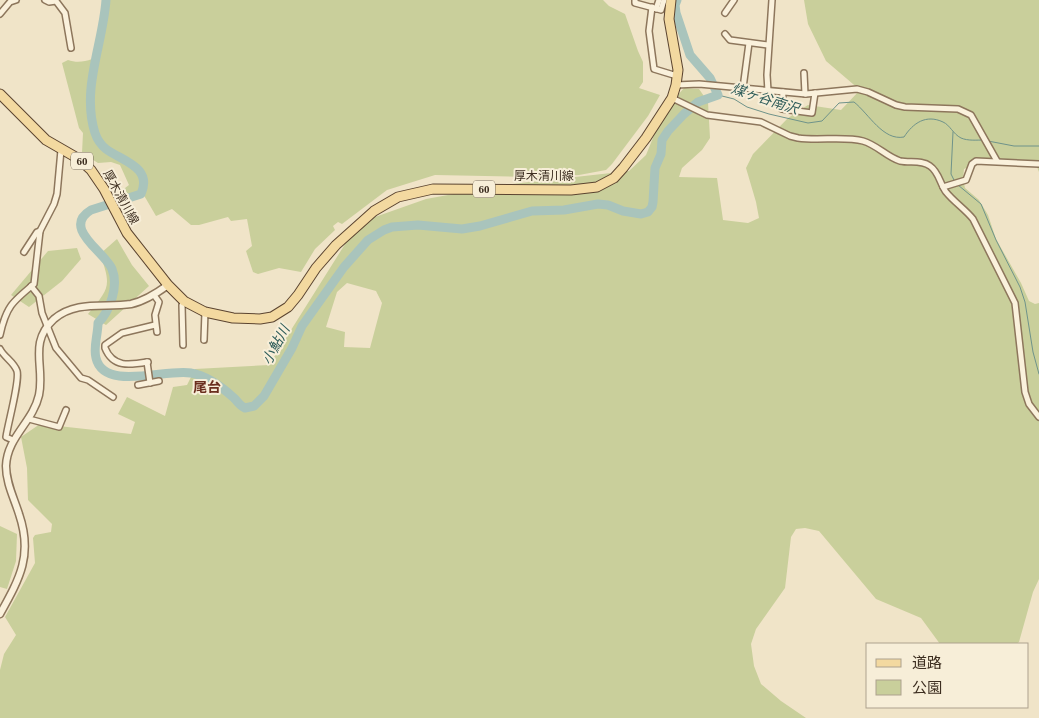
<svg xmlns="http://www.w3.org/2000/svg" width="1039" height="718" viewBox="0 0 1039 718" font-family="'Times New Roman','Noto Sans JP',serif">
  <rect width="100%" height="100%" fill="#f0e4c8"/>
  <!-- green -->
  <g fill="#c9cf9b" fill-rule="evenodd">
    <path d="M107,0H603L609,6L625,14L638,51L643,62V82L639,88L660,95L648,116L612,164L606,170L579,175L531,177L435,175L387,190L342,224L338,222L333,226L335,230L315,249L301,272L279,268L258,274L253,272L246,251L252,246L247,219L231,221L228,217L199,225H191L172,209L156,216L142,192L121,200L117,194L129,185L120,165L111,162L98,163L82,153L83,133L79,128L62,63L68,60C76,63 84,62 92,59L96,38L103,29Z"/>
    <path d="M804,0H1039V172L1036,164C1011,162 987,159 964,169L963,179L965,188L979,200L988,215L996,239L1021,283L1029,301L1035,304L1039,303V579L1033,592L1019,642L1016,644H940L921,618L876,599L819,531L805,528L796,529L791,537L785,588L756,629L751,644L754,666L761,684L781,701L806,718H0V670L4,654L16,635L5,617L35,563L33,538L35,535L51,532L52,524L28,500L27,468L21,437L40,424L131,434L135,422L118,414L127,397L165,416L173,387L187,385L195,369L269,365L347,241L375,217L426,199L503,185L629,171L646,155L664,111L684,88L699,89L708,102L710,138L702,150L682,168L679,177L717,178L723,220L748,223L759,218L756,202L746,168L753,154L788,118L808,105L841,110L860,90L826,61L808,24ZM347,283L376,291L382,303L370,348L344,347L345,332L326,327L337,292Z"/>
    <path d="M117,239L132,265L149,286L106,325L88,314C109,288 112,287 100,254Z"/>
    <path d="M77,248L81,259L62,281L29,307L11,295L48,251Z"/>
    <path d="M0,526L17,534L16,561L7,589L0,587Z"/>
  </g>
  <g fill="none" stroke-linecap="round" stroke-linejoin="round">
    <!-- stream -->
    <g stroke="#6f938a" stroke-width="1">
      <path d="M718,95L734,99L747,107L769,114L808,123L822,121L839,103L854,102C869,114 883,141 904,137C913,123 926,114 943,122C950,125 953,134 961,138C968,141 976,140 984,140"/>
      <path d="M953,132L951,174L955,182"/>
      <path d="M988,141L1014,146H1039"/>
      <path d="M958,185L981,204L996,240L1020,287L1025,302L1033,352L1039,374"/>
    </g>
    <!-- river -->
    <path stroke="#a9c4bc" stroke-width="9" d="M106,0C103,44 81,89 95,133C97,139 101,145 106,149C122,161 153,167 141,194L91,210C61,228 105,252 112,269C119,286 110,311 98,323C98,334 93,348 96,358C104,392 167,368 191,373C208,376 222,387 234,398C238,402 240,406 245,408L254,406L264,396L292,348L302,326L344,267L368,240L384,230L392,227L418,225L462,229L480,226L532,211L564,210L598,204L608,205L623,211L641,214L648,212L652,207L653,202L655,168L661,154L662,140L668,131L684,114L698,102L718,95L710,78L690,55L676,13L675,5L677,0"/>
    <defs>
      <g id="minor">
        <path d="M45,0L49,2L56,1L65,13L71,48"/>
        <path d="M635,0V3L661,10L664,0"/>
        <path d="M652,7L649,31L654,69L677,76"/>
        <path d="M656,9L659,0"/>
        <path d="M725,13L734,0"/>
        <path d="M0,14L10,2L16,0"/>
        <path d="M725,34L730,40L768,45"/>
        <path d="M804,73L805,94"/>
        <path d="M676,85L699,84L806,94L857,89L868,92L896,105L905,107L958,109L971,115L997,161"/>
        <path d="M743,88L749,43"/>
        <path d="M768,91L767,75L772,0"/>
        <path d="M783,92L782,109L812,113L815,93"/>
        <path d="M672,98L707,115L761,122L790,136L798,138C818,141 845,136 863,141C877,145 887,157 900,161C910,163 922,160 930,166C939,172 940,184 946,192C954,202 965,209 973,219L1015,303L1025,392L1029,404L1039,417"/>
        <path d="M943,187L966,180L972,164L976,161L1039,164"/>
        <path d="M24,252L37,232L40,231"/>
        <path d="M31,286L39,296L42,313L56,348L81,378L88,380L113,397"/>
        <path d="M154,295L159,302L155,315L157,332"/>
        <path d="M0,335C6,307 12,302 34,284L40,231L54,204L57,194L61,150"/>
        <path d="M204,340L205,312"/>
        <path d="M183,345L182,305L184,301"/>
        <path d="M0,349C4,357 14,362 17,371C20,381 8,423 6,437L13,440"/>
        <path d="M147,362L150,383"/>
        <path d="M148,362C130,365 113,368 105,348V345L122,333L155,325"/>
        <path d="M138,385L159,381"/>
        <path d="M29,419L59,427L66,410"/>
      </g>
      <path id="tertiary" d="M0,614C20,578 33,555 19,514C14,498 6,483 6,466C7,437 33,422 39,395C45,366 28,343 54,319C76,300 105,308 131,304C145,301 157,293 168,285"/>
      <path id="primary" d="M0,94L46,140L79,159L91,170L104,189L127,233L168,285L184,301L205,312L233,318L260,319L272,317L288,307L298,295L316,268L336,245L374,211L398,197L433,189L571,190L597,187L614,178L623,168L646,138L672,98L676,85L678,70L669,19L671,0"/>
    </defs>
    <!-- minor casing -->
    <use href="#minor" stroke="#8d765c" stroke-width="8"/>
    <!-- tertiary casing -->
    <use href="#tertiary" stroke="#8d765c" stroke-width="9"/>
    <!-- primary casing -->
    <use href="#primary" stroke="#5b4430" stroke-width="11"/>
    <!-- minor -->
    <use href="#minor" stroke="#faf1dc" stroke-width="5"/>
    <!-- tertiary -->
    <use href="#tertiary" stroke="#faf1dc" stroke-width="6"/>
    <!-- primary -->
    <use href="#primary" stroke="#f3d9a0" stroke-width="9"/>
  </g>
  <g text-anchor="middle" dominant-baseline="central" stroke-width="4" stroke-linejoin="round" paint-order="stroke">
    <!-- shield labels -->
    <g fill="#f7eed8" stroke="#756857" stroke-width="1">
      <rect x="71" y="152.5" width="22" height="17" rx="4"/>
      <rect x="473" y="180.5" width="22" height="17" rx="4"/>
    </g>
    <g font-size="11" font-weight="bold" fill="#3d2e20">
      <text x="82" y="161">60</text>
      <text x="484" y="189">60</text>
    </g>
    <!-- street labels -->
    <g font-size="12" fill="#3d2e20" stroke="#f7eed8">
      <text x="544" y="176">厚木清川線</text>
      <text transform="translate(121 197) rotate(61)">厚木清川線</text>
    </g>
    <!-- water labels -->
    <g font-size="14" font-style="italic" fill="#2f5d5a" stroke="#f7eed8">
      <text transform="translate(765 99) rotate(18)">煤ヶ谷南沢</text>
      <text transform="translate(276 345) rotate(-62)">小鮎川</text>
    </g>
    <!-- neighbourhood labels -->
    <g font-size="14" font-weight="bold" fill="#6b2e1e" stroke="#f7eed8">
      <text x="207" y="387">尾台</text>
    </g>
  </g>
  <!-- legend -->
  <rect x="866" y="643" width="162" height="65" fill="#f7eed8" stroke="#ada18e"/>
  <rect x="876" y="659" width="25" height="8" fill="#f3d9a0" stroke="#ada18e"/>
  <text x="912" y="668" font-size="15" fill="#3d2e20">道路</text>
  <rect x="876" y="680" width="25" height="15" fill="#c9cf9b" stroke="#ada18e"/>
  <text x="912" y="693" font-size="15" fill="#3d2e20">公園</text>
</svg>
